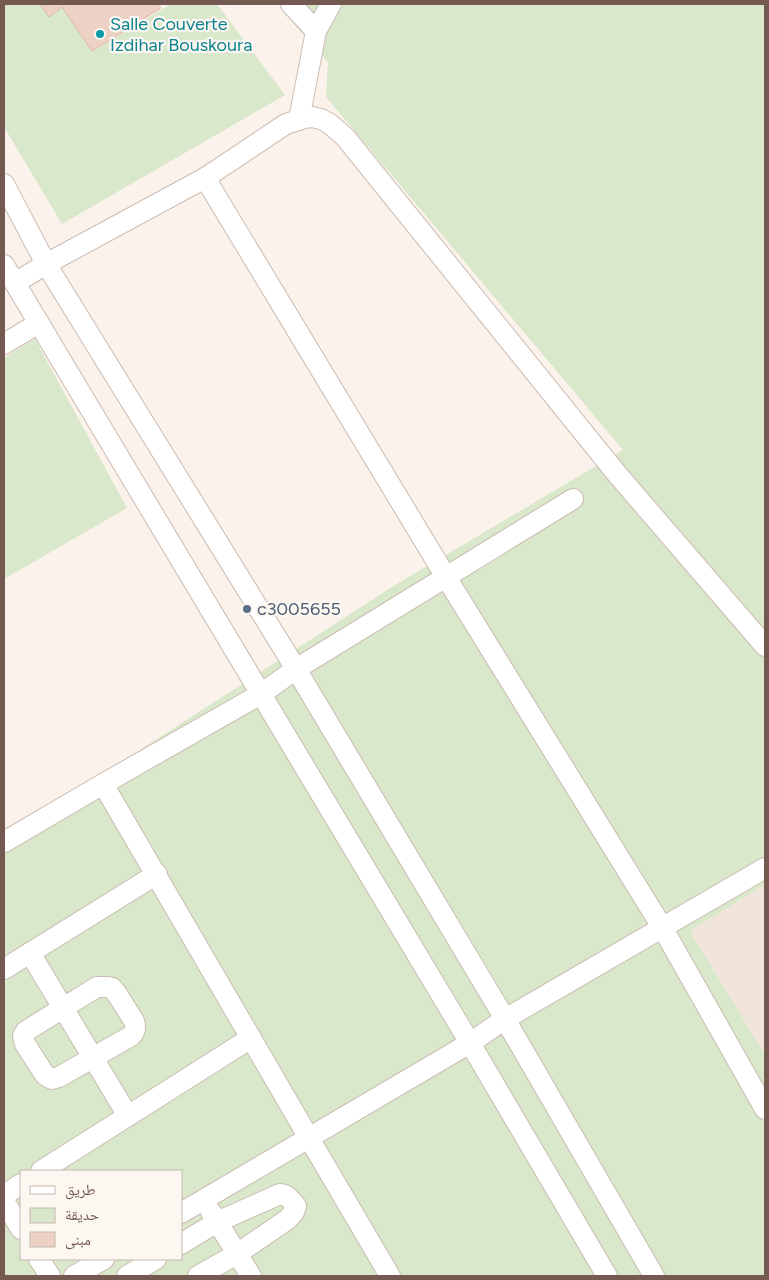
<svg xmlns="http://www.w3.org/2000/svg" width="769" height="1280" viewBox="0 0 769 1280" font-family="Figtree,'Noto Naskh Arabic',sans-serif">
  <rect width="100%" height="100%" fill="#fbf3eb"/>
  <!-- residential -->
  <path fill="#f1e4da" d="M765,885V1055L690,931Z"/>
  <!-- green -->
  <g fill="#d9e7ca" fill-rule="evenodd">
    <path d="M4,4H63L92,51L171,4H217L285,95L62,224L4,127Z"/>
    <path d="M280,4H765V885L690,931L765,1055V1276H4V838L395,585L623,450L326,97L328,62L285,14ZM21,1171H181V1259H21Z"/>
    <path d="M35,339L127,508L4,579V358Z"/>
  </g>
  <!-- building -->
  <path fill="#edd1c5" stroke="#deb7a8" d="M40,4H158L161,8L92,51L62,7L49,17Z"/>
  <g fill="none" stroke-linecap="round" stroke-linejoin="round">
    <defs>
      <g id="minor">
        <path d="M291,4L316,31"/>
        <path d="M299,120L316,31L331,4"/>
        <path d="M205,178L446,577L662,927L765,1109"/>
        <path d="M4,184L46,264L296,669L505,1019L654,1276"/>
        <path d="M4,265L470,1043L607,1276"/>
        <path d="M15,283L46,264L205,178L286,124L304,118L312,117L321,119L330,124L345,137L617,474L765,646"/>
        <path d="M4,344L39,323"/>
        <path d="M103,784L309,1138L390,1276"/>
        <path d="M4,842L103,784L261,694L296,669L573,499"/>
        <path d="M30,953L128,1116"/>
        <path d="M4,969L157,874"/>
        <path d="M97,987H108L112,988L117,994L134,1021C136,1027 136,1031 131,1036L59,1077L52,1079L45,1075L25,1044L23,1036L26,1031Z"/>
        <path d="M41,1171L251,1038"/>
        <path d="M4,1195L21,1184"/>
        <path d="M4,1201L21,1229"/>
        <path d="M211,1212L251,1276"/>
        <path d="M181,1213L470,1043L505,1019L765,868"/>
        <path d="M181,1244L217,1222L280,1194C288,1195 291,1200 296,1206L294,1212L288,1219L237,1254L198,1276"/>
        <path d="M39,1259L50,1276"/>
        <path d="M74,1276L104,1259"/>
        <path d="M127,1276L156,1259"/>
      </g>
    </defs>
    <!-- minor casing -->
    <use href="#minor" stroke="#ccbbb2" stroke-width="22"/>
    <!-- minor -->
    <use href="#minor" stroke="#fff" stroke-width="20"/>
  </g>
  <!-- markers -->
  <circle fill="#0f9aa8" stroke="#fdf7f1" stroke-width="2" cx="100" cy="34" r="5"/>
  <circle fill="#5c6f8a" stroke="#fdf7f1" stroke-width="2" cx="247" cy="609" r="5"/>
  <g text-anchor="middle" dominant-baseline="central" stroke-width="4.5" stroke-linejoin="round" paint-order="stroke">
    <!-- culture labels -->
    <g font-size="18" fill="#0d838f" stroke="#fdf7f1" text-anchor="start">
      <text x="110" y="24">Salle Couverte<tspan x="110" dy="21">Izdihar Bouskoura</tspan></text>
    </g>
    <!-- service labels -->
    <g font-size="18" fill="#4e5e75" stroke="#fdf7f1" text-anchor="start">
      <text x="257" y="609">c3005655</text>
    </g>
  </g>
  <!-- border -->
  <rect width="769" height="1280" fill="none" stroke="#735950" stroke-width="10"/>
  <!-- legend -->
  <rect x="20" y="1170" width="162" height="90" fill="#fdf7f1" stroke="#c6b8b1"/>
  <rect x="30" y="1186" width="25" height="8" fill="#ffffff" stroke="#c6b8b1"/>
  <text x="65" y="1195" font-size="15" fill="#735950">طريق</text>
  <rect x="30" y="1208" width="25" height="15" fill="#d9e7ca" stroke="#c6b8b1"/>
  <text x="65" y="1220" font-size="15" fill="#735950">حديقة</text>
  <rect x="30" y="1232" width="25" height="15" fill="#edd1c5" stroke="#c6b8b1"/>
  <text x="65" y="1245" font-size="15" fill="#735950">مبنى</text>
</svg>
